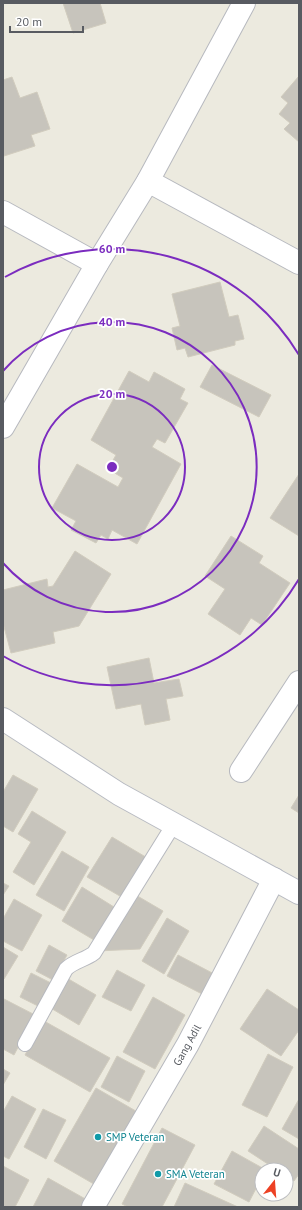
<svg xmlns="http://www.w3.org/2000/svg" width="302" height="1210" viewBox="0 0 302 1210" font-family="'PT Sans',sans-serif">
  <rect width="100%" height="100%" fill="#eceadf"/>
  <!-- building -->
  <g fill="#c7c4bc" stroke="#d1ccbe">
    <path d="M63,3H100L106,23L73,33Z"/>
    <path d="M299,76V142L284,129L290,123L279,114L288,103L281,97Z"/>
    <path d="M12,77L20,98L37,92L50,129L31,135L35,146L4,156L3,152V80Z"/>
    <path d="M220,282L229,317L238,315L244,339L235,341V345L188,357L185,348L177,350L172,328L180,326L172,294Z"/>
    <path d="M212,365L271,395L259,417L200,387Z"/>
    <path d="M129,371L149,382L154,372L185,389L180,399L188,403L165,443L157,439L152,447L181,464L137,544L112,530L108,539L101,535L96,543L71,530L76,521L52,508L77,464L118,487L123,478L108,469L116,455L91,440Z"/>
    <path d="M299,474V536L270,518Z"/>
    <path d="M231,536L263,556L259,563L290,583L262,625L251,618L240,635L208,614L225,589L205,576Z"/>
    <path d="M75,551L111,574L79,626L53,632L55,643L11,653L3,623V590L47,579L48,587L53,586Z"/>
    <path d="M149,658L154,683L179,679L183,696L166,699L170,720L145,725L141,704L116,709L107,667Z"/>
    <path d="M13,775L38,789L13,832L3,826V792Z"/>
    <path d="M299,795V813L291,808Z"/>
    <path d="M32,811L66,832L34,885L13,872L31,842L18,834Z"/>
    <path d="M112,837L149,859L125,899L87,877Z"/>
    <path d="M62,851L89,867L64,911L36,895Z"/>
    <path d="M3,883L9,886L3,895Z"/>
    <path d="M82,887L114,907L94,940L62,921Z"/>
    <path d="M134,894L163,911L140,949L97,951Z"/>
    <path d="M14,899L42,915L22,951L3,941V919Z"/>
    <path d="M167,918L189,931L164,974L142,961Z"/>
    <path d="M49,945L67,955L53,980L36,971Z"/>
    <path d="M3,947L18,956L4,979L3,978Z"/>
    <path d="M178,955L216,975L206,996L167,976Z"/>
    <path d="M117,970L145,985L131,1011L102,997Z"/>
    <path d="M31,973L51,983L40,1007L20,997Z"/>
    <path d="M65,977L96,995L79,1025L49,1007Z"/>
    <path d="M267,989L299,1010V1030L281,1056L240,1029Z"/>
    <path d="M153,997L185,1015L155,1069L123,1052Z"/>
    <path d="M4,999L35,1015L14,1055L3,1049V1002Z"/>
    <path d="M44,1021L110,1058L90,1092L25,1055Z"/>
    <path d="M268,1054L293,1067L267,1117L242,1105Z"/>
    <path d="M117,1056L145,1071L129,1102L101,1087Z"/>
    <path d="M3,1069L10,1073L3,1085Z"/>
    <path d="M96,1088L141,1114L99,1187L54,1161Z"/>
    <path d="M12,1096L36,1109L9,1159L3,1156V1112Z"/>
    <path d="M299,1099V1139L282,1129Z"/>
    <path d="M43,1109L66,1120L46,1159L24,1147Z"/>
    <path d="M264,1126L299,1149V1174L294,1181L286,1176V1170H277L248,1151Z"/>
    <path d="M162,1128L195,1145L162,1207H128L122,1204Z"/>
    <path d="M232,1151L266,1170H262V1177L249,1202L214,1184Z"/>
    <path d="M3,1166L29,1180L15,1207H3Z"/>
    <path d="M48,1178L89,1201L85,1207H33Z"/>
    <path d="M185,1183L238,1207H174Z"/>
  </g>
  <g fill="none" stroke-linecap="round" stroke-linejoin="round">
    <defs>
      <path id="lane" d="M25,1044L66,969C74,961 85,960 94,953L174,824"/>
      <g id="street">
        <path d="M148,181L299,263"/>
        <path d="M3,212L97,264"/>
        <path d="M3,427L97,264L148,181L244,3"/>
        <path d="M241,771L299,682"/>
        <path d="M93,1207L188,1044L274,879"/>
      </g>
      <path id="secondary" d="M3,719L119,794L299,893"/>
    </defs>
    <!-- lane casing -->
    <use href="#lane" stroke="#b7b9bf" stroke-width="16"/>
    <!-- street casing -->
    <use href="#street" stroke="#b7b9bf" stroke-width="24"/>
    <!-- secondary casing -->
    <use href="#secondary" stroke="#b8bbc2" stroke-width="24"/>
    <!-- lane -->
    <use href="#lane" stroke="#fff" stroke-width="14"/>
    <!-- street -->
    <use href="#street" stroke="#fff" stroke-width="22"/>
    <!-- secondary -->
    <use href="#secondary" stroke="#fff" stroke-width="22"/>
  </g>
  <!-- distance rings -->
  <g fill="none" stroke="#7b2cbf" stroke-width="2">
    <circle cx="112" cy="467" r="73"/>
    <path d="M3 371A145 145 0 1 1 3 563"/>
    <path d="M299 579A218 218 0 0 1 3 656M5 277A218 218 0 0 1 299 355"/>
  </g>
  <!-- markers -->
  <g fill="#0f9aa8" stroke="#fff" stroke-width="1.5">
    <circle cx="98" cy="1137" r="4"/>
    <circle cx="158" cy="1174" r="4"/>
  </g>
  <g text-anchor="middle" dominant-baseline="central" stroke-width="3.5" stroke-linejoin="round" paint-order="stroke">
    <!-- street labels -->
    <g font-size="11" fill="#585b61" stroke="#fff">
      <text transform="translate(187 1045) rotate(-61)">Gang Adil</text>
    </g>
    <!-- culture labels -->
    <g font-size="11" fill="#0d838f" stroke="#fff" text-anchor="start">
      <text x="106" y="1137">SMP Veteran</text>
      <text x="166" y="1174">SMA Veteran</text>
    </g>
  </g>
  <circle cx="112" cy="467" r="6" fill="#7b2cbf" stroke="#fff" stroke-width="2"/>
  <g font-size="12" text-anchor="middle" font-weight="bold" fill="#7b2cbf" stroke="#fff" stroke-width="3.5" stroke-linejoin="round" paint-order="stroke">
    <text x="112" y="253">60 m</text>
    <text x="112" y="326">40 m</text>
    <text x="112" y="398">20 m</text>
  </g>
  <!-- border -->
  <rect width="302" height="1210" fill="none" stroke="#585b61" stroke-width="8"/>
  <!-- north arrow -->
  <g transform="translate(274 1182) rotate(17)"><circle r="19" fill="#ffffff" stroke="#bcbdc0"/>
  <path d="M0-3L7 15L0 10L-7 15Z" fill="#ed4124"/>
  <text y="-6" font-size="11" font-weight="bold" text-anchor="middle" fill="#585b61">U</text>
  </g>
  <!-- scale -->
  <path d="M10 26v6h73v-6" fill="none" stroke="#585b61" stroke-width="2"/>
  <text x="16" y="26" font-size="12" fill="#585b61" stroke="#ffffff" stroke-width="3" paint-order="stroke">20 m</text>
</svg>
